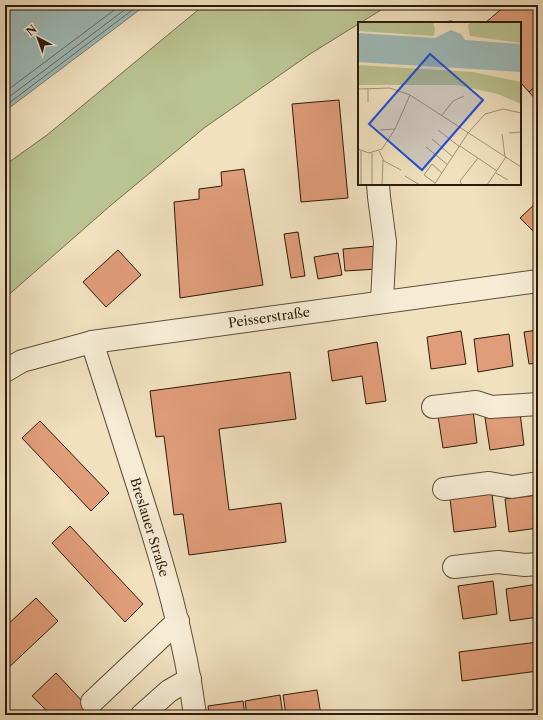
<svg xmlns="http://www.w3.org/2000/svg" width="543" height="720" viewBox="0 0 543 720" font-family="'Libre Caslon Text',serif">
  <rect width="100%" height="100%" fill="#f1e1bf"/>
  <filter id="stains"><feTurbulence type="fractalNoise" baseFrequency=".005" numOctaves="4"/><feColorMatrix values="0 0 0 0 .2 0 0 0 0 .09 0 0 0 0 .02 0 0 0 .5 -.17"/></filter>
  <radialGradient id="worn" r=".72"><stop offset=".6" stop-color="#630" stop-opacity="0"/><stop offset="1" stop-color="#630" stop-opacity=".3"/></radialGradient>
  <!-- green -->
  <path fill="#bac392" stroke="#746e4e" d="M204,5H389L310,54L204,128L110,206L5,298V165L47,135Z"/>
  <!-- water -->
  <path fill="#9ebbba" stroke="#717b74" d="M5,5H146L5,111Z"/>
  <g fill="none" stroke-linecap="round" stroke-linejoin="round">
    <!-- shore -->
    <g stroke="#666a62" stroke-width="1">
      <path d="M5,92L121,5"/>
      <path d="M5,100L131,5"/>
      <path d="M5,106L139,5"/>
    </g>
  </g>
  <!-- building -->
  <g fill="#e09d79" stroke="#2d1a0a">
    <path d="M506,5H538V57L536,59L538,60V84L529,92L520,82V23H485Z"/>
    <path d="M452,21V23H432Z"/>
    <path d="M538,84V102L529,92Z"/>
    <path d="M339,100L348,198L301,202L292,104Z"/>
    <path d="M244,169L263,285L180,298L174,202L199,199V189L222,186L221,172Z"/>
    <path d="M538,201V236L520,218Z"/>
    <path d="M298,232L305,276L291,278L284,234Z"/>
    <path d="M377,246L378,269L345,271L343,249Z"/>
    <path d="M118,250L141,275L106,307L83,282Z"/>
    <path d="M338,253L342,275L318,279L314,257Z"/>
    <path d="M538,330V363L529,364L524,332Z"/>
    <path d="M461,331L466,364L431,369L427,337Z"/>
    <path d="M509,334L513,366L478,372L474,339Z"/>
    <path d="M377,342L386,401L366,404L362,376L332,381L328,351Z"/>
    <path d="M290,372L296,419L219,429L229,510L281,503L286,542L189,555L183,514L174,515L164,436L156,437L150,391Z"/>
    <path d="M473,410L477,443L443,448L438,416Z"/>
    <path d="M520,413L524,445L490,450L485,418Z"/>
    <path d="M40,421L109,493L91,511L22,438Z"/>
    <path d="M492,494L496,527L454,532L450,499Z"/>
    <path d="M538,495V528L509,532L505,499Z"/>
    <path d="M70,526L143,604L125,622L52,543Z"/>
    <path d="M493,581L497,614L463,619L458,586Z"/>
    <path d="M538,584V617L510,621L506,589Z"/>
    <path d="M36,598L58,621L5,671V627Z"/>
    <path d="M538,642V671L462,681L459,652Z"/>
    <path d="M56,673L95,715H51L32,696Z"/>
    <path d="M317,690L321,715H286L283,695Z"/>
    <path d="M280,695L283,715H247L245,701Z"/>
    <path d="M243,701L245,715H209L208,706Z"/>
    <path d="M538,709V715H491Z"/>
  </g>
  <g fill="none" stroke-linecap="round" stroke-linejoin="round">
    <defs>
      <g id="minor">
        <path d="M378,184L379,197L385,242L382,301"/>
        <path d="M92,342C107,390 123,438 138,486C162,561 185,637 195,715"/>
        <path d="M5,371L22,361L92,342L538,281"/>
        <path d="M433,407L476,402L491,407L538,404"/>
        <path d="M444,489L489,483L512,487L538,483"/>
        <path d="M454,567L498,562L525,565L538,564"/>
        <path d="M92,702L178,621"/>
        <path d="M142,715L169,691L190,679"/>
      </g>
    </defs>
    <!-- minor casing -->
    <use href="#minor" stroke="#5e4c37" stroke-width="24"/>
    <!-- minor -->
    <use href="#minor" stroke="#f6ecd5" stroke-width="22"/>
  </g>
  <g text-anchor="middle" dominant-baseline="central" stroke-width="4" stroke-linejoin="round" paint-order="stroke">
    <!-- street labels -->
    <g font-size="13" fill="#2d1a0a" stroke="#f6ecd5">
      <text transform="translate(269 317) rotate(-8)">Peisserstraße</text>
      <text transform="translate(150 527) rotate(73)">Breslauer Straße</text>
    </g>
  </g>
  <!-- overview -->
  <g transform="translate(358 22)">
    <rect width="163" height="163" fill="#f1e1bf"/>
    <path d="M0,0H75L77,7L76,14L0,9ZM113,0H163V21L112,14L110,3ZM0,43L115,50L163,60V82L140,72L98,63H0Z" fill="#bac392"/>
    <path d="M93,8L103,12L107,18L163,22V50L0,40V11L77,16Z" fill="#9ebbba"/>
    <path fill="none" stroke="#a39177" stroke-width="1" d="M10,66V80M0,67L32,66L52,73L163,145M84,93L95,79L106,74M22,108L37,107M80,108L102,125M151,111L163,110M144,112L147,135M74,117L95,135M102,124L139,149M68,125L90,143M0,127L11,131L24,127L37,107L52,73M3,129V163M21,129L26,139L43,148M14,131V163M138,151L150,158M47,154L62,163M77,161L66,153L74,142L84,151M24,163L25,138M76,163L110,111L127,92L145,87L163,91M104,163L102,159L120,136M129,163L148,135"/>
    <path fill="#1d4ed8" fill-opacity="0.15" stroke="#1d4ed8" stroke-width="2" d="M72,32L125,78L64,148L11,102Z"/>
    <rect width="163" height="163" fill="none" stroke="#2d1a0a" stroke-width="2"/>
  </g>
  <!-- margin -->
  <rect width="543" height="720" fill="none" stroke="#f1e1bf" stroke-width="20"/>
  <rect x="6" y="6" width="531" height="708" fill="none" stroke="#2d1a0a" stroke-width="2"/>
  <rect x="10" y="10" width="523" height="700" fill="none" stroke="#2d1a0a"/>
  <!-- north arrow -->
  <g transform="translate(38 38) rotate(319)" stroke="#f6ecd5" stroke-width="3" paint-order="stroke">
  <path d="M0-3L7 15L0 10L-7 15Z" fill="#2d1a0a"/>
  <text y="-6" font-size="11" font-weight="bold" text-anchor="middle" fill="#2d1a0a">N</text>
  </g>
  <rect width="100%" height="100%" filter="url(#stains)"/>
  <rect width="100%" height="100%" fill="url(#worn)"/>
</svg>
